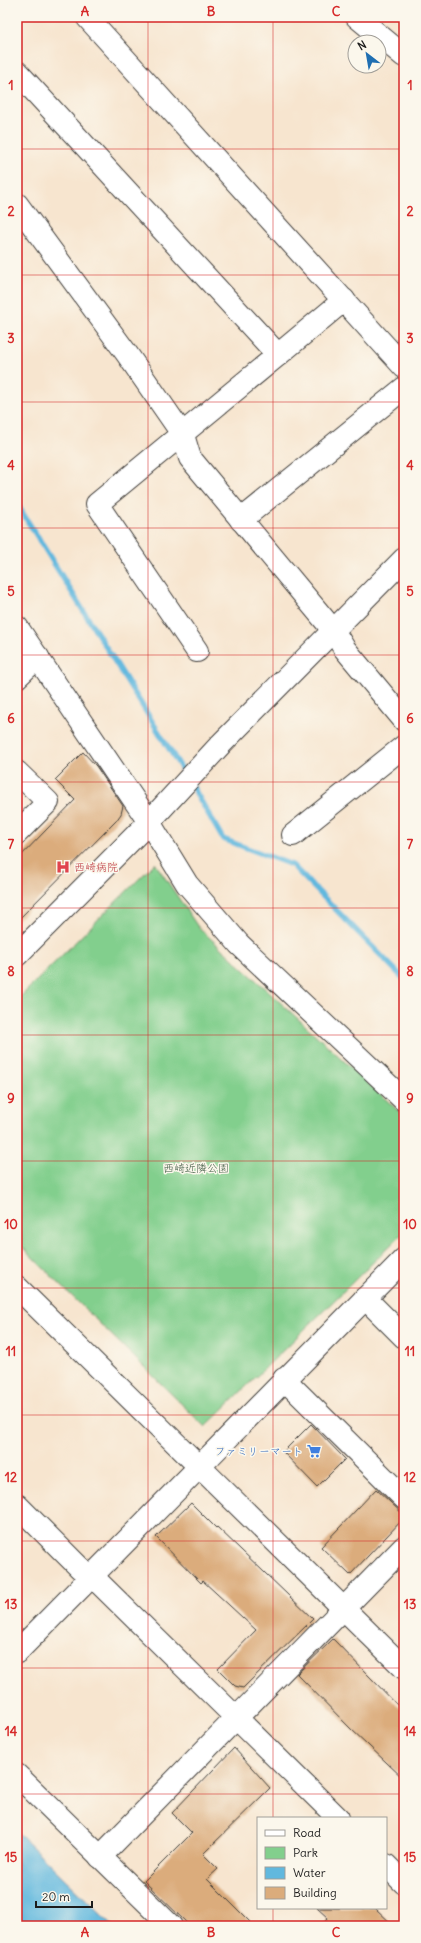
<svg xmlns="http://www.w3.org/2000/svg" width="421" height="1943" viewBox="0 0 421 1943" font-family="Delius,'Klee One',sans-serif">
  <rect width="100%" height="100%" fill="#fbf7ec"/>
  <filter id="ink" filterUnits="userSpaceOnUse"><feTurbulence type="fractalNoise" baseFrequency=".025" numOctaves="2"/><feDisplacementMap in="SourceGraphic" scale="8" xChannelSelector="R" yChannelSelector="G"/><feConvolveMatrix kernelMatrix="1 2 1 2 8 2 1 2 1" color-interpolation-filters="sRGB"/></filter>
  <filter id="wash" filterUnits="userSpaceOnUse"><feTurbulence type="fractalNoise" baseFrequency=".012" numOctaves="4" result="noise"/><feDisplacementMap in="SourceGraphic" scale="16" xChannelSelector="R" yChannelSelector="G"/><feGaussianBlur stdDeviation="0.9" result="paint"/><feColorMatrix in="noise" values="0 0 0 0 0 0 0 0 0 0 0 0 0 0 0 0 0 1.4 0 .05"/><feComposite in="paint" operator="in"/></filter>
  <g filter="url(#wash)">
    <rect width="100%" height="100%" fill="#f7e5cf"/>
    <!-- green -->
    <path fill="#82cf8d" stroke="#4f7654" d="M155,863L198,927L404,1116V1232L205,1427L17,1242V1000Z"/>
    <!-- water -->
    <path fill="#61b8de" stroke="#3e6a7d" d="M17,1832L113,1926H17Z"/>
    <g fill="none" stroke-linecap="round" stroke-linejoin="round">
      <!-- stream -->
      <g stroke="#61b8de" stroke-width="5.5">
        <path d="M17,504L186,776"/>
        <path d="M191,784L223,839L292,865L404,979"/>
      </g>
    </g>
    <g id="blocks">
      <!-- building -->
      <g fill="#dbac7c">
        <path d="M83,752L96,766L123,806L121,814L116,821L17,921V860L75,800L55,780Z"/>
        <path d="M311,1424L345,1459L317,1487L283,1452Z"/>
        <path d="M376,1489L404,1515V1518L350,1575L321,1547Z"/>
        <path d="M191,1503L216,1528L217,1527L313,1619L243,1688L235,1686L218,1669L256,1630L203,1581L201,1583L156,1537Z"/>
        <path d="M333,1639L404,1712V1779L351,1729L297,1674Z"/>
        <path d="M234,1748L270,1788L203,1854L218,1869L207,1879L254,1926H190L144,1881L192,1833L172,1813Z"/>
        <path d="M317,1908H375L394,1926H321L328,1918Z"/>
      </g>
    </g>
  </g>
  <g filter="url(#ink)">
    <use href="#blocks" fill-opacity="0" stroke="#3d3a37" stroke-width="1"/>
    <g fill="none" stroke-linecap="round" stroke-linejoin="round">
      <defs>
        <g id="minor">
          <path d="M87,17L404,367"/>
          <path d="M357,17L404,56"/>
          <path d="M17,72L278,355L97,504L197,651"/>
          <path d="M17,204L127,354L183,435L190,458L333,630L344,648L404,720"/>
          <path d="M278,355L344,300"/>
          <path d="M241,520L404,388"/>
          <path d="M17,627L149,822L187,884L239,944L404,1100"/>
          <path d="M17,677L38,657"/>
          <path d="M17,772L48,802L17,833"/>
          <path d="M293,835L404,746"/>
          <path d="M17,955L149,822L221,744L404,559"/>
          <path d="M17,1287L404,1668"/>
          <path d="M365,1298L404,1337"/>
          <path d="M284,1379L404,1498"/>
          <path d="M17,1505L80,1568L92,1576L338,1818"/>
          <path d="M17,1652L404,1259"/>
          <path d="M17,1775L171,1926"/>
          <path d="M100,1857L404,1547"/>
          <path d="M386,1865L404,1883"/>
        </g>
      </defs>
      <!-- minor casing -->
      <use href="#minor" stroke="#3d3a37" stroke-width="24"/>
      <!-- minor -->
      <use href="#minor" stroke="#fff" stroke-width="22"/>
    </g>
  </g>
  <!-- grid -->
  <path fill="none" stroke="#d62828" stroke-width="1" stroke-opacity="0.55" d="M148,17V1926M273,17V1818M17,149H404M17,275H404M17,402H404M17,528H404M17,655H404M17,782H404M17,908H404M17,1035H404M17,1161H404M17,1288H404M17,1415H404M17,1541H404M17,1668H404M17,1794H404M273,1908V1926"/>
  <!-- icons -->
  <defs>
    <symbol id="hospital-bare" viewBox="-9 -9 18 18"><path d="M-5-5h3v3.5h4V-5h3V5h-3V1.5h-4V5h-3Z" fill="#e0444e" stroke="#fbf7ec" stroke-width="2.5" paint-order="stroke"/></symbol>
    <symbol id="supermarket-bare" viewBox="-9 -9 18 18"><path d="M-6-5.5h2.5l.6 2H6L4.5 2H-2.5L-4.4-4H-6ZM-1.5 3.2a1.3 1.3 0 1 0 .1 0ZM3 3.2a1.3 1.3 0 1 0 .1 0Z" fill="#3f7fe0" stroke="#fbf7ec" stroke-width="2.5" paint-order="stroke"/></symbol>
  </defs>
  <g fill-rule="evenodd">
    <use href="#hospital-bare" x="53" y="857" width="20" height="20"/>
    <use href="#supermarket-bare" x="304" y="1441" width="20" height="20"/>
  </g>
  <g text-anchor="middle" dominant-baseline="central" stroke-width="3" stroke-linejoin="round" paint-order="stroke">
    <!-- health labels -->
    <g font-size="11" fill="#be3a42" stroke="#fbf7ec" text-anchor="start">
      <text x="74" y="867">西崎病院</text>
    </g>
    <!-- park labels -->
    <g font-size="11" fill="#405b44" stroke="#fbf7ec">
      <text x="196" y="1168">西崎近隣公園</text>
    </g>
    <!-- shop labels -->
    <g font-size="11" fill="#366cbe" stroke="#fbf7ec" text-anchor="end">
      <text x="303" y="1451">ファミリーマート</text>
    </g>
  </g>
  <!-- margin -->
  <rect width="421" height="1943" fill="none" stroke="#fbf7ec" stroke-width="44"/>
  <!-- legend -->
  <rect x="257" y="1817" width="130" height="92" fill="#fbf7ec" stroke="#a29f99"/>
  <rect x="265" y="1830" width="20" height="6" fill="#ffffff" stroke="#a29f99"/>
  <text x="293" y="1837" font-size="12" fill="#1c1c1c">Road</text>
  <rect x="265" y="1847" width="20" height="12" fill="#82cf8d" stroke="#a29f99"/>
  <text x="293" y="1857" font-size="12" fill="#1c1c1c">Park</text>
  <rect x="265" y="1867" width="20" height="12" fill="#61b8de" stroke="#a29f99"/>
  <text x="293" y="1877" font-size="12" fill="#1c1c1c">Water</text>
  <rect x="265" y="1887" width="20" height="12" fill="#dbac7c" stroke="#a29f99"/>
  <text x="293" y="1897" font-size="12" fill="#1c1c1c">Building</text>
  <!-- north arrow -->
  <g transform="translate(367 54) rotate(329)"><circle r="19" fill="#fbf7ec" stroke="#a29f99"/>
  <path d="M0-3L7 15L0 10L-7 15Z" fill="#1f6fb2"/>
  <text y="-6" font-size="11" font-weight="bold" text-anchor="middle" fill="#1c1c1c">N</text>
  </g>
  <!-- scale -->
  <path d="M36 1901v6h56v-6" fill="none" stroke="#1c1c1c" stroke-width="2"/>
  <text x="42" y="1901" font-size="12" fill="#1c1c1c" stroke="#fbf7ec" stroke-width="3" paint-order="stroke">20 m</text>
  <rect x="22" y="22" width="377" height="1899" fill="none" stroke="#d62828" stroke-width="1.5"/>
  <g font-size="13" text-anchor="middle" font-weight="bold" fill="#d62828">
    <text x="85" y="16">A</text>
    <text x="211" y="16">B</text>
    <text x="336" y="16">C</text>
    <text x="11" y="90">1</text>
    <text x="410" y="90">1</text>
    <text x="11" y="216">2</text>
    <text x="410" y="216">2</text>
    <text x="11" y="343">3</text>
    <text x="410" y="343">3</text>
    <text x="11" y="470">4</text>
    <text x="410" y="470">4</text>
    <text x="11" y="596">5</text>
    <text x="410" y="596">5</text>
    <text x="11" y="723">6</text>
    <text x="410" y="723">6</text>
    <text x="11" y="849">7</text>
    <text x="410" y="849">7</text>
    <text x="11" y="976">8</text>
    <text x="410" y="976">8</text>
    <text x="11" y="1103">9</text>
    <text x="410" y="1103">9</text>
    <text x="11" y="1229">10</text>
    <text x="410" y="1229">10</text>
    <text x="11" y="1356">11</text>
    <text x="410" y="1356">11</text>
    <text x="11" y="1482">12</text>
    <text x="410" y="1482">12</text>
    <text x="11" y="1609">13</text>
    <text x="410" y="1609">13</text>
    <text x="11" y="1736">14</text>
    <text x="410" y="1736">14</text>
    <text x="11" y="1862">15</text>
    <text x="410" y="1862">15</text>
    <text x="85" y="1937">A</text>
    <text x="211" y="1937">B</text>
    <text x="336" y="1937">C</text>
  </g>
</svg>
